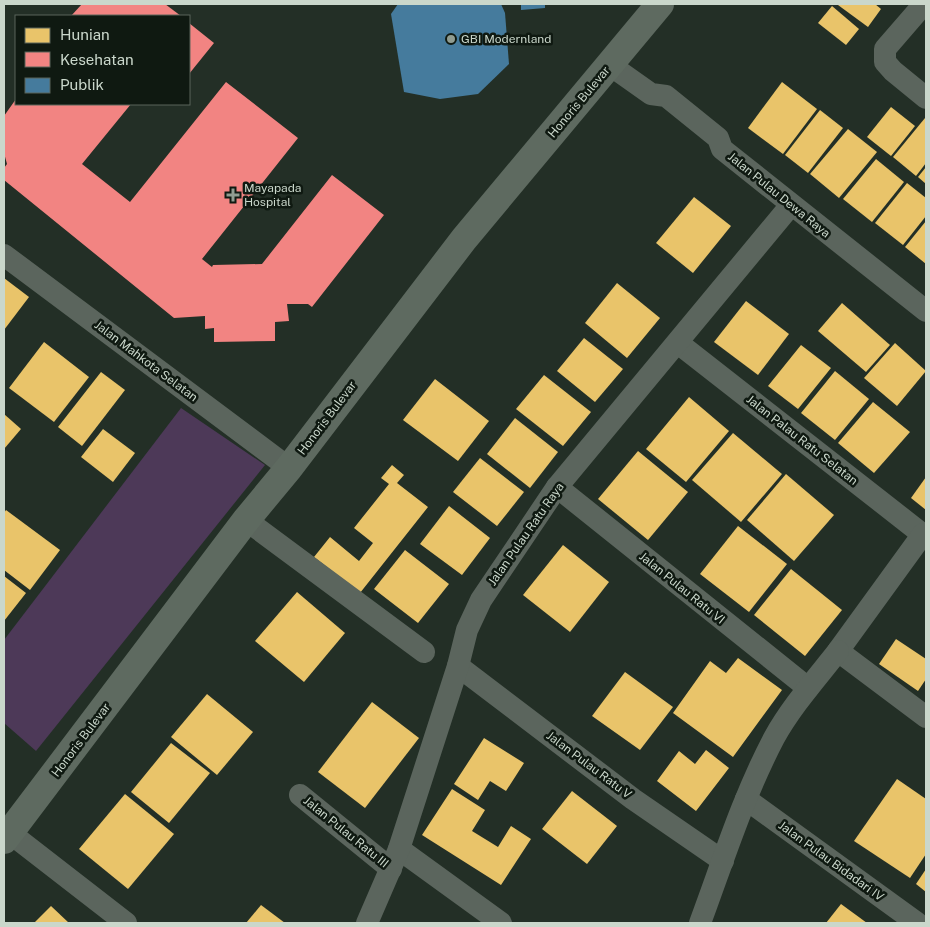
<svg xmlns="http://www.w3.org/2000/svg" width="930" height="927" viewBox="0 0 930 927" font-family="'Public Sans',sans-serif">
  <rect width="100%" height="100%" fill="#232f26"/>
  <!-- green -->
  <path fill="#4d3958" d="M181,408L265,465L36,751L4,723V640Z"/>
  <!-- homes -->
  <g fill="#e9c46a">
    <path d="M839,4H875L881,9L868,27L838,5Z"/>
    <path d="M832,6L859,29L846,45L818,23Z"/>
    <path d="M782,82L817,109L783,154L748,128Z"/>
    <path d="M891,107L915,126L891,156L867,137Z"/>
    <path d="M820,110L843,128L808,173L785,155Z"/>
    <path d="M925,118L926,163L916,176L893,157Z"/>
    <path d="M848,129L877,152L839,198L810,174Z"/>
    <path d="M876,159L904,182L872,222L843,199Z"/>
    <path d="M926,167V184L918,177Z"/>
    <path d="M907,183L926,198V216L903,245L875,223Z"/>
    <path d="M694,197L731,226L693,273L656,243Z"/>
    <path d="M926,221V264L905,247Z"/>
    <path d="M4,278L29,297L4,330Z"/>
    <path d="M617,283L660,318L627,358L585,323Z"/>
    <path d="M746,301L789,334L758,375L714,342Z"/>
    <path d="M842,303L890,345L866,372L818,331Z"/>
    <path d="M584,338L623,369L595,402L557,371Z"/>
    <path d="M44,342L89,377L54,422L9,388Z"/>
    <path d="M895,343L926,371L897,406L864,378Z"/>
    <path d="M801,345L831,368L798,409L768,386Z"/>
    <path d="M835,371L869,399L835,440L801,413Z"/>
    <path d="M101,372L125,390L82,446L58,427Z"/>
    <path d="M544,375L591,412L563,446L516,409Z"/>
    <path d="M435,379L489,421L458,461L403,420Z"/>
    <path d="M689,397L729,431L686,482L646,449Z"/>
    <path d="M873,402L910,432L874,473L838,443Z"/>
    <path d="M4,414L21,429L4,449Z"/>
    <path d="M515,418L558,452L530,488L487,454Z"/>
    <path d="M103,429L135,453L113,482L81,457Z"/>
    <path d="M733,433L782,474L741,522L692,480Z"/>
    <path d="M638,451L688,492L648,540L598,499Z"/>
    <path d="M480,458L524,492L497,526L453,492Z"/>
    <path d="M392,465L404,475L397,483L428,507L360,593L314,557L330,537L359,561L373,543L354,528L389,484L381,478Z"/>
    <path d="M786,474L834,515L794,561L747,520Z"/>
    <path d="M926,477V510L911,498Z"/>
    <path d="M449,506L490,538L462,575L420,544Z"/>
    <path d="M6,510L60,550L30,590L4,570V513Z"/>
    <path d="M738,526L787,564L749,612L700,574Z"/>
    <path d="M563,545L609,582L570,632L523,595Z"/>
    <path d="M405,550L449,584L418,623L374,589Z"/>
    <path d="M791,569L842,610L805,656L754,615Z"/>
    <path d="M4,576L26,593L4,621Z"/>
    <path d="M297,592L345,633L304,682L255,641Z"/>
    <path d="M896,639L926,659V679L918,691L879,664Z"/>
    <path d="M738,658L782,690L733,757L673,713L710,661L726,673Z"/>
    <path d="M625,672L673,707L640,750L592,716Z"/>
    <path d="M207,694L253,732L217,775L171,737Z"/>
    <path d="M372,702L419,738L365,808L318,772Z"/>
    <path d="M484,738L524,763L506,791L490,781L478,800L454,784Z"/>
    <path d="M171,743L210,773L169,823L131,792Z"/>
    <path d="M706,750L729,768L696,811L657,781L679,751L695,764Z"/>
    <path d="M897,779L926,799V854L910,878L854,841Z"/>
    <path d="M452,789L485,810L472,831L498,847L511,826L531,839L501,885L422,835Z"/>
    <path d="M572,791L617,826L587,864L542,829Z"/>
    <path d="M125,794L174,834L128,889L79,849Z"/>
    <path d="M926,869V892L916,884Z"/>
    <path d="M841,904L867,923H826Z"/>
    <path d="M261,905L285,923H246Z"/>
    <path d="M51,906L69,923H34Z"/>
  </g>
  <!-- health -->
  <g fill="#f28482">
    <path d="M82,4H165L181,16H71Z"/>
    <path d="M189,23L214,43L189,74Z"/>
    <path d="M226,82L298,138L202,259L212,267L213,265L262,264L332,175L384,215L312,307L308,304H287L289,321L275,322V341L214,342V328L205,329V316L174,318L4,180V168L7,164L4,153V116L16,99V104H131L82,164L130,202Z"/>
  </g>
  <!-- public -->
  <g fill="#457b9d">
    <path d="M398,4H501L505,13L509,64L478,94L440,99L404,92L391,14Z"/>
    <path d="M521,4H545V8L521,10Z"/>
  </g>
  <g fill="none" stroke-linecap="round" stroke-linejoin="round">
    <!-- street -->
    <g stroke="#5b655d" stroke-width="22">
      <path d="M924,4L885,49V62L893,71L926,98"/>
      <path d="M610,65L651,94L666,96L718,138L722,149L926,311"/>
      <path d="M4,255L289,468"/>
      <path d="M678,343L926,537"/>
      <path d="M557,487L808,688"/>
      <path d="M246,520L424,652"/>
      <path d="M923,534L838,651L926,717"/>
      <path d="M458,666L633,799L723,861"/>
      <path d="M300,795L391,869"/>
      <path d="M746,799L917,923"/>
      <path d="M10,833L126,923"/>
      <path d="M399,849L501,923"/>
      <path d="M367,923L399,849L458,666L467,630L481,600L557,487L791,205"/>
      <path d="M700,923C723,861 743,797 774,738C791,707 816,679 838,651"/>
    </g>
    <!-- secondary -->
    <path stroke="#5e6a60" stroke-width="28" d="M4,840L246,520L289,468L464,239L660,4"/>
  </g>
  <!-- markers -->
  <g fill="#909c91" stroke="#0f1911" stroke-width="2">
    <circle cx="451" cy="39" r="5"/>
    <path d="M230.5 187.5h5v5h5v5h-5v5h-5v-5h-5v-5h5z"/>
  </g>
  <g text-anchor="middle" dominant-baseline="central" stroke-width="5" stroke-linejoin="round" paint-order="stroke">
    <!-- poi labels -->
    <g font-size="12" fill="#cad7cb" stroke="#0f1911" text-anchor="start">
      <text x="461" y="39">GBI Modernland</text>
      <text x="244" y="188">Mayapada<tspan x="244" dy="14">Hospital</tspan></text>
    </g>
    <!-- street labels -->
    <g font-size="12" fill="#cad7cb" stroke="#0f1911">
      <text transform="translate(579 102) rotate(-50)">Honoris Bulevar</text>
      <text transform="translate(779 195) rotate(39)">Jalan Pulau Dewa Raya</text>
      <text transform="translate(146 361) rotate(37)">Jalan Mahkota Selatan</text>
      <text transform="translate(327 418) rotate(-53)">Honoris Bulevar</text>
      <text transform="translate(802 440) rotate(38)">Jalan Palau Ratu Selatan</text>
      <text transform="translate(526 534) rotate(-55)">Jalan Pulau Ratu Raya</text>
      <text transform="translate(682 588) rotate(39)">Jalan Pulau Ratu VI</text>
      <text transform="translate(81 740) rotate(-53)">Honoris Bulevar</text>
      <text transform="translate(589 765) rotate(37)">Jalan Pulau Ratu V</text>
      <text transform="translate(346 832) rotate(39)">Jalan Pulau Ratu III</text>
      <text transform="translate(831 861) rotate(36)">Jalan Pulau Bidadari IV</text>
    </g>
  </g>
  <!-- border -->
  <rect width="930" height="927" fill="none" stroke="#cad7cb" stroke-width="10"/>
  <!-- legend -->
  <rect x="15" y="15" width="175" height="90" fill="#0f1911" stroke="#5a655b"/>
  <rect x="25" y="28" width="25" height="15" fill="#e9c46a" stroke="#5a655b"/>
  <text x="60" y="40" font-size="15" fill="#cad7cb">Hunian</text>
  <rect x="25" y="52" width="25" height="15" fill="#f28482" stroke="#5a655b"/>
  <text x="60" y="65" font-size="15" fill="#cad7cb">Kesehatan</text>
  <rect x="25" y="78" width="25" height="15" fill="#457b9d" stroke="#5a655b"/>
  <text x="60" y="90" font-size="15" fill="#cad7cb">Publik</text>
</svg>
